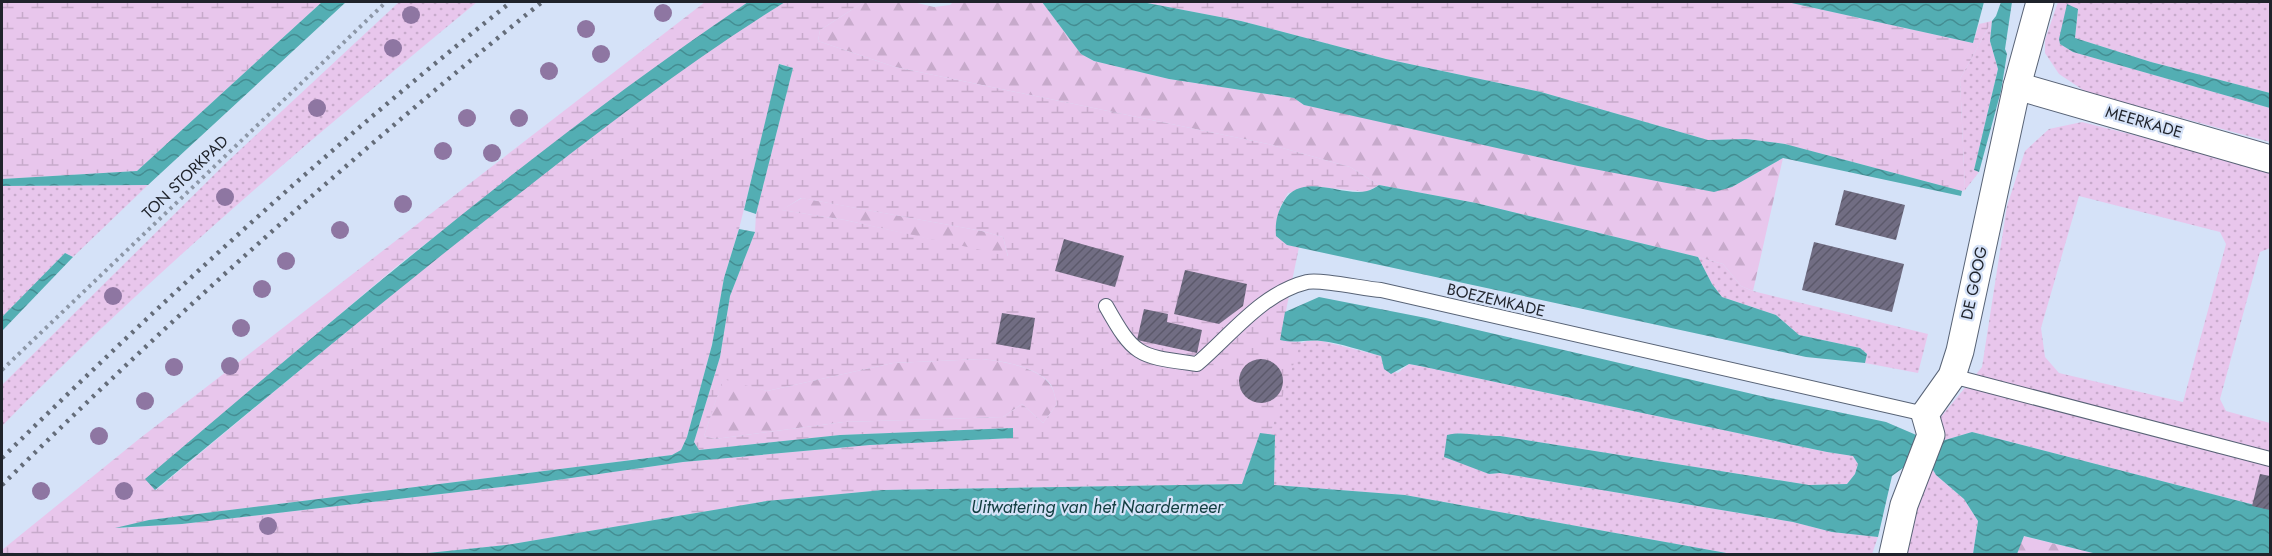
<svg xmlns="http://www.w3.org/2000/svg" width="2272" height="556" viewBox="0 0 2272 556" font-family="Jost,sans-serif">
  <defs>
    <pattern id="grass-dots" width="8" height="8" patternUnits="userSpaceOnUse" patternTransform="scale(1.5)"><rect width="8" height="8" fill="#e8c6ec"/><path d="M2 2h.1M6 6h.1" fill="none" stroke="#c7aacb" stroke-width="1.8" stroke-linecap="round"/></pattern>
    <pattern id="forest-firs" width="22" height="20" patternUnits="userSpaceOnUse" patternTransform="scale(1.5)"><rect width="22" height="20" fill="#e8c6ec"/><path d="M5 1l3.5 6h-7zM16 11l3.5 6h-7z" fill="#c7aacb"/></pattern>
    <pattern id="wetland-marsh" width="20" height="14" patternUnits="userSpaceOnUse" patternTransform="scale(1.5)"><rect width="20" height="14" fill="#e8c6ec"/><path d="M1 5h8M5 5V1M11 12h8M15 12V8" fill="none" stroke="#c7aacb"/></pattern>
    <pattern id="water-waves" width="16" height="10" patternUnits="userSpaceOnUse" patternTransform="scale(1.5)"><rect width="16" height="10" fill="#53aeb3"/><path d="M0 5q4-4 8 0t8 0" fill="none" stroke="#448d92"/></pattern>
    <pattern id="building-hatch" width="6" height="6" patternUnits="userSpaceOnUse" patternTransform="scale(1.5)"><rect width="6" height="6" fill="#716d83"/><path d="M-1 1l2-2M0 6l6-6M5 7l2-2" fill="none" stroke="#5c596b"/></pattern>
  </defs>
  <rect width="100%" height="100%" fill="#d5e2f8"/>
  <!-- grass -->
  <g fill="url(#grass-dots)" fill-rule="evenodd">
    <path d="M399,2H477C313,137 151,274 2,426V385L227,162Z"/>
    <path d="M2058,2H2270V93L2151,62L2075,38L2078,9L2060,44L2073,52L2270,108V142L2086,92L2059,74L2045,53V40Z"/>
    <path d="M1992,21L1990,41L1998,69L1974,170L1979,172L1965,190L1960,79Z"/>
    <path d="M2082,122L2270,169V248L2260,252L2220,399L2226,411L2270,423V509L1972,432L1935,443L1940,418L1982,367L2007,206L2025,151L2049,129ZM2079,196L2220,232L2226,244L2183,402L2059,373L2045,357L2041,328Z"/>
    <path d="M148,185L73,257L65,253L2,317V186Z"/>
    <path d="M1698,257L1723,264L1741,286L1753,291L1928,334L1918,373L1865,363L1867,354L1860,348L1799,335L1776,315L1722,297L1712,284Z"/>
    <path d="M1307,341H1322L1381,356L1384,369L1398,373L1409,364L1420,366L1827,452L1853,456L1858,464L1855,474L1847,484L1809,485L1500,436L1485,437L1458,433L1472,467L1489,474L1500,473L1793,522L1832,532L1878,537L1872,554H1732L1405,495L1274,485L1275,436L1270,434L1297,344Z"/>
    <path d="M1929,463L1936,475L1964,499L1978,521L1973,554H1902Z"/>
  </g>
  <!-- forest -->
  <g fill="url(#forest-firs)">
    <path d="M864,2H913L934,7L950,5L953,2H1042L1081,54L1094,61L1169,79L1294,98L1304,105L1732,187L1783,158L1753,291L1741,286L1723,264L1698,257L1476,203L1379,185L1350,167L1268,144L895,67L818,41L820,30Z"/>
    <path d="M802,198L982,231L1003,237L1008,257L845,220L781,210Z"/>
    <path d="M982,359C1002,361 1039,367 1051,386C1054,390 1055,398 1057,404L1043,423L1022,404L1003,417L844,422L715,439L704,436L723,378L767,391L893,363Z"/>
    <path d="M2023,536L2097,554H2017Z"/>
  </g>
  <!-- wetland -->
  <g fill="url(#wetland-marsh)" fill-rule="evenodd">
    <path d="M2,2H322L137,171L2,179Z"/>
    <path d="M705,2H748L582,123L397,266L146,479L156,490L400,287L629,107L717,44L785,2H864L820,30L818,41L895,67L1268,144L1350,167L1379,185L1366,192L1321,187L1288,193L1280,207L1287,245L1299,247L1280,340L1301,342L1270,434H1260L1242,484L883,490L767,501L506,545L418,554H2V550L139,439ZM780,64L793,68L756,214L755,232L730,296L720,357L694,442L699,450L840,435L1012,428L1013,438L870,445L683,462L536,483L182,524L119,528L149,520L672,455L681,451L687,437L712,345L724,278L739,229ZM801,198L982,231L1003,237L1008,256L845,220L782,210ZM982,359C1002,361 1039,367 1051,385C1054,390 1055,398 1057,404L1043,423L1022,404L1003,417L844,422L715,439L704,436L723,379L767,391L893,363Z"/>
    <path d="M1142,2H1787L1973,43L1979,24L1992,21L1960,79L1965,190L1962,191L1785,144L1746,139L1708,140L1541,92L1386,59L1241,21Z"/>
  </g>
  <!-- water -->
  <g fill="url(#water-waves)">
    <path d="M322,2H346L148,185L2,186V179L137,171Z"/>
    <path d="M748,2H785C689,62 599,131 510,201C390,295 273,392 155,490L145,479C341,313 536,145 748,2Z"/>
    <path d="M1042,2H1142L1241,21L1386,59L1541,92L1708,140L1746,139L1785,144L1962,191L1961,196L1783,158L1732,187L1714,192L1578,166L1304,105L1294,98L1169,79L1094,61L1081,54Z"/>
    <path d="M1787,2H1984L1973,43Z"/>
    <path d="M2001,2H2012L2005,49L2007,54L2001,91L1979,172L1974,170L1998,69L1990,41L1992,21L1996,16Z"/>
    <path d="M2067,4L2078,9L2075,38L2151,62L2270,93V108L2073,52L2060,44L2059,39Z"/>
    <path d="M779,64L793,68L756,214L744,210Z"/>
    <path d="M1379,185L1476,203L1698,257L1712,284L1722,297L1776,315L1799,335L1860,348L1867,354L1865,363L1806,357L1287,245L1276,236C1275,222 1277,213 1284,201C1302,171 1341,197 1367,191C1371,190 1376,187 1379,185Z"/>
    <path d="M739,229L755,232L730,296L720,357L694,442L699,450L840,435L1013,428V438L870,445L683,462L536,483L182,524L115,528L149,520L672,455L681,450L687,437L712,345L724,278Z"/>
    <path d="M65,253L73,257L2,331V317Z"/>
    <path d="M1319,297L1426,318L1761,396L1886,422L1935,443L1972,432L2270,509V554H2097L2024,536L2017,554H1973L1978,521L1964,499L1936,475L1929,463L1907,465L1892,476L1878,537L1832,532L1793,522L1500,473L1489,474L1444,457L1447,435C1465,431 1482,437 1500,436L1809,485L1847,484L1855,474L1858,464L1853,456L1827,452L1420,366L1409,364L1391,374L1384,369L1381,356C1362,351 1341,343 1321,341C1305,339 1297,344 1280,340L1285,312Z"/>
    <path d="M1260,433L1275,435L1274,485L1405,495L1732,554H418L506,545L767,501L883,490L1242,484Z"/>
  </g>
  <!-- building -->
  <g fill="url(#building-hatch)">
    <path d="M1844,190L1905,205L1896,240L1835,225Z"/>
    <path d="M1064,239L1124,256L1115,287L1055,271Z"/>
    <path d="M1814,242L1904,264L1892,312L1802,290Z"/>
    <path d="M1185,270L1247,284L1243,306L1219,324L1174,314Z"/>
    <path d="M1144,309L1168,314L1167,322L1202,330L1197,353L1137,340Z"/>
    <path d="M1002,313L1035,318L1030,350L996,344Z"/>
    <circle cx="1261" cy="381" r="22"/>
    <path d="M2260,474L2270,476V510L2252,506Z"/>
  </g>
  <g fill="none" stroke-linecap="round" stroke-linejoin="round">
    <defs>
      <g id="lane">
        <path d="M1106,306C1135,358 1139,356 1197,364C1231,335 1262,293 1307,282C1321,279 1365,289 1381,290L1925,414"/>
        <path d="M1952,376L2270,459"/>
      </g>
      <g id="street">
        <path d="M2017,86L2270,159"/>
        <path d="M1893,554L1904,505L1931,435L1925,414L1952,376L1960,351L2017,86L2040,2"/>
      </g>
    </defs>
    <!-- lane casing -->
    <use href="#lane" stroke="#586376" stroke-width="16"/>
    <!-- street casing -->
    <use href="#street" stroke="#586376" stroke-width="29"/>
    <!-- path -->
    <path stroke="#8d97a7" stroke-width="4" stroke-dasharray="3 4.5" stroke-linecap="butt" d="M2,370L386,2"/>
    <!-- lane -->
    <use href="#lane" stroke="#fff" stroke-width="14"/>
    <!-- street -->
    <use href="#street" stroke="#fff" stroke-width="27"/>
    <!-- rail -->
    <g stroke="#646c79" stroke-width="4.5" stroke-dasharray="3 6" stroke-linecap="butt">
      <path d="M2,458C164,299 332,144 511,2"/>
      <path d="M2,485C174,315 354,154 542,2"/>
    </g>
  </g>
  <!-- trees -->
  <g fill="#8e76a2">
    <circle cx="663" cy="13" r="9"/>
    <circle cx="411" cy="15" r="9"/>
    <circle cx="586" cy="29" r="9"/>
    <circle cx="393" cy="48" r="9"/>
    <circle cx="601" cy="54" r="9"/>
    <circle cx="549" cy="71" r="9"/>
    <circle cx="317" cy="108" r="9"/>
    <circle cx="467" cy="118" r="9"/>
    <circle cx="519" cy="118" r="9"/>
    <circle cx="443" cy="151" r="9"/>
    <circle cx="492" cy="153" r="9"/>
    <circle cx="225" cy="197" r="9"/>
    <circle cx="403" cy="204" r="9"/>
    <circle cx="340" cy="230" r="9"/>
    <circle cx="286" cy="261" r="9"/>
    <circle cx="262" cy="289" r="9"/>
    <circle cx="113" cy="296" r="9"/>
    <circle cx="241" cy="328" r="9"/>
    <circle cx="230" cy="366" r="9"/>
    <circle cx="174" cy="367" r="9"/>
    <circle cx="145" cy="401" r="9"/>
    <circle cx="99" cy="436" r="9"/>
    <circle cx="41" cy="491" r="9"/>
    <circle cx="124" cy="491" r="9"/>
    <circle cx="268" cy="526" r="9"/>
  </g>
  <g text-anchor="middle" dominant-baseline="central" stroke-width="4.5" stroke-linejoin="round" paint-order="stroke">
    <!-- street labels -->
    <g font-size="16" fill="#1f232b" stroke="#d5e2f8">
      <text transform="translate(2144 122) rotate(16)">MEERKADE</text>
      <text transform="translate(185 177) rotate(-44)">TON STORKPAD</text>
      <text transform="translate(1974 283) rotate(-78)">DE GOOG</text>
      <text transform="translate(1496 300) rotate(13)">BOEZEMKADE</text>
    </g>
    <!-- water labels -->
    <g font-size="18" font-style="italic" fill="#113d3f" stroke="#d5e2f8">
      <text x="1097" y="507">Uitwatering van het Naardermeer</text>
    </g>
  </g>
  <!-- border -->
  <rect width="2272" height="556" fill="none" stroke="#1f232b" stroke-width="6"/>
</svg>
